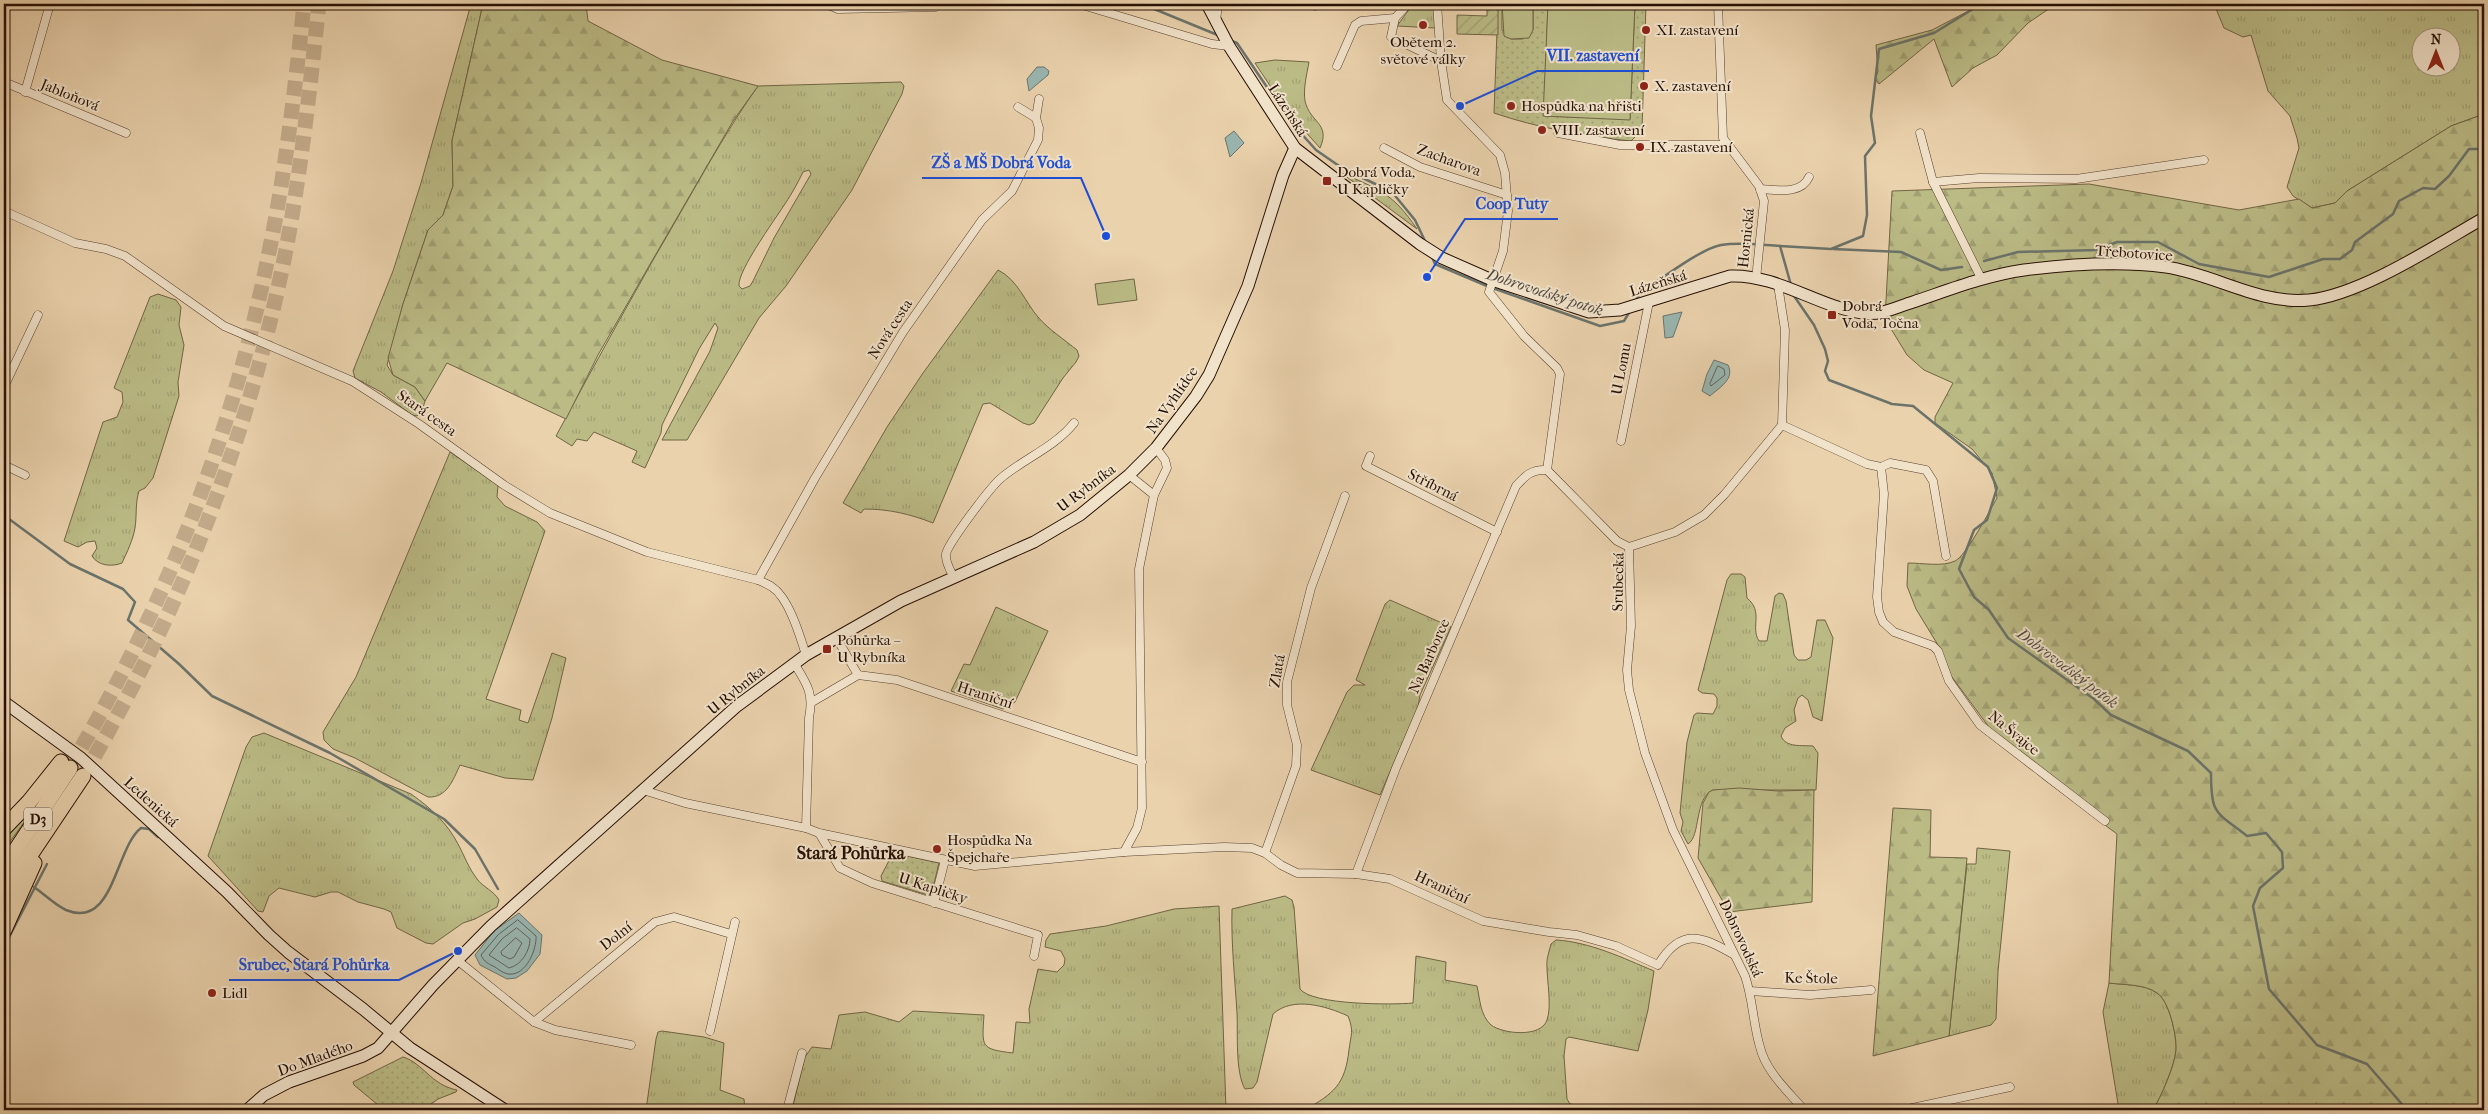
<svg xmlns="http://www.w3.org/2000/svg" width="2488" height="1114" viewBox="0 0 2488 1114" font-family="'IM FELL French Canon',serif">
  <defs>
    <pattern id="grass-tufts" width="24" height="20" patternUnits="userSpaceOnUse" patternTransform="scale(1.25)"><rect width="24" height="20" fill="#bbbb86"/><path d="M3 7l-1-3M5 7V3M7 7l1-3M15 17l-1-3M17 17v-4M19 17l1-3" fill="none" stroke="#a1a072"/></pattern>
    <pattern id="forest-firs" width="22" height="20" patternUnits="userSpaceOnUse" patternTransform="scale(1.25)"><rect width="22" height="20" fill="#bbbb86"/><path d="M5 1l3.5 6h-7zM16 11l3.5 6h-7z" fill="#a1a072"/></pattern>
    <pattern id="park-dots" width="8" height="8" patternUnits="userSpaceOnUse" patternTransform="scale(1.25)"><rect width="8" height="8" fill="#bbbb86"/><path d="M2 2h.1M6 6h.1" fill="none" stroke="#a1a072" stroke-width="1.8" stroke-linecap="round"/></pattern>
    <pattern id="garden-furrows" width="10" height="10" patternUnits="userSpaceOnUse" patternTransform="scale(1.25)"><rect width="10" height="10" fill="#bbbb86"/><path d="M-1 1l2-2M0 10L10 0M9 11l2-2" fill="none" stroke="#a1a072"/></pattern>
  </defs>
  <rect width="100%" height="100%" fill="#ead2ad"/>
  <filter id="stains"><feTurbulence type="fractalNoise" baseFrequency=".004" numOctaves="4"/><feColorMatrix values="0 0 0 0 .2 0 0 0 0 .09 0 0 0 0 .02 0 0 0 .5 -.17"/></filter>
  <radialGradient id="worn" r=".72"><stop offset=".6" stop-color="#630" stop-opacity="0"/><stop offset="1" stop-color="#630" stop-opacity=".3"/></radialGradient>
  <!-- grass -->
  <g fill="url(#grass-tufts)" stroke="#706544" fill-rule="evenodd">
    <path d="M471,4H483L452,141L453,186L443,215L428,230L403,304L387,365L393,375L415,387L425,401L422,411L417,416L412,415L381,392L355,378L353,371L393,271L421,183Z"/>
    <path d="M1413,4H1434L1435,28L1397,26Z"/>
    <path d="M2214,4H2484V114L2451,126L2347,191L2335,203L2312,208L2293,196L2287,187L2299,148L2297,138L2290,116L2268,91L2251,35L2243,37L2224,28ZM2420,38H2450V68H2420Z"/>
    <path d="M1275,60L1309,62C1307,74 1303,88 1305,101C1310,123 1331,123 1320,148L1286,110L1255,63Z"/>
    <path d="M901,82L904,86L902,94L852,190L786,286L759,318L687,440H662L710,351L718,328L715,323L699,349L662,425L661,433L645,468L632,462L637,451L594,432L587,441L577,439L572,446L556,436C598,358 641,280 686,203C709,163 731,124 758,86ZM809,170L811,174L774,238L753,281L750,286L742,289L739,286C737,270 780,213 790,196C795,188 799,180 803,172Z"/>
    <path d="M1340,172C1379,190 1392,192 1417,229Z"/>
    <path d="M998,270C1018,280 1025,302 1038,317C1049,330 1065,340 1077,350L1079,356L1076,362L1063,378L1034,423L1029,425L1023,423L990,403L983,404L933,523C910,514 889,509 864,509L861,513L843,503L887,427L923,373Z"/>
    <path d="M158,294L176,300L181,307L179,325L184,345L178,382L179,396L153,478L145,488L139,491C135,504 137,515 135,528C133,540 127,552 122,563C112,567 98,566 92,556L97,548L95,541L87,542L78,547L64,541L103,422L117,417L123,402L122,392L114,388L150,297Z"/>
    <path d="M450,452L498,485L497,497L505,506L537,522L545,531L486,699L521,710L519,720L528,723L552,653L566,658L552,718L533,780L505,778L460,765C453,780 447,798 428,797L355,758L333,749L324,740L323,732L356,677Z"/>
    <path d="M1731,574H1741L1745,577L1747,598C1764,612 1750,627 1759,641H1767L1775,596L1779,593L1783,594L1786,601L1794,655L1798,660H1806L1811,657L1817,620H1825L1833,638L1822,721L1813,717L1808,700L1802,695L1798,698L1794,710L1796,721L1785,728L1781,736C1786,748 1802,745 1813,746L1818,753L1816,790H1713C1694,798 1701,836 1688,844L1681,831L1683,822L1680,813L1687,742L1694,715L1697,713L1713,714L1717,706V698L1714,694L1702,693L1698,690L1727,580Z"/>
    <path d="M1390,600L1451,627L1420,695L1418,707L1380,795L1311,770L1347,692L1354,685H1365L1356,680L1385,604Z"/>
    <path d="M996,607L1048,631L1015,702L1003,709L951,691L964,664L970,665Z"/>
    <path d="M264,733L411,794C431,808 447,823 458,844C464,855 469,869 477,879C483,887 494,891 499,900L497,907L475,919L463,923L433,944L426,943L397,928L391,912L384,909L358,902L338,892H331L315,897L279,888L269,896L263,912L258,911L208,856L246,747L252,737Z"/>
    <path d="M27,811L30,814L4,850V833Z"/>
    <path d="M1977,848L2010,851L1998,971L1996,1019L1991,1025L1949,1036L1967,864H1976Z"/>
    <path d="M1285,896L1292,900L1294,907L1300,989C1312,1005 1392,1005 1413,1003L1416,956L1446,962L1445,980L1477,986C1480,999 1480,1015 1491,1025C1503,1034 1541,1038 1547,1020C1552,1006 1547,982 1547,967C1546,960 1549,952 1551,944L1556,940C1590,942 1623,958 1654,971L1648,1010L1638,1051L1569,1037L1566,1039L1564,1056L1567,1099L1570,1104L1614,1110H1305C1334,1093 1345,1085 1349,1050C1351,1034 1354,1031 1348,1016C1326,1006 1293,996 1273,1014L1257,1082L1253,1088L1245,1089C1235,1072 1238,1033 1237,1013C1235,979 1231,944 1232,909Z"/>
    <path d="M1219,906L1226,1110H792L805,1057L812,1047L831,1049L839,1015L865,1012L899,1022L913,1011L984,1015C982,1047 980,1049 1013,1053L1016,1022L1030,1023L1029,1009L1038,969L1057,972L1064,965L1065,959L1061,951L1045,947L1046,940L1050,934L1106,926L1174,909Z"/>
    <path d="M2109,983C2124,985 2145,984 2157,993C2169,1000 2177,1036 2176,1050C2175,1065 2161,1097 2153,1110H2119L2103,1012Z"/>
    <path d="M662,1031L704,1037L724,1043L720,1090L744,1099L745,1110H646L656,1039L658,1032Z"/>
  </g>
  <!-- forest -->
  <g fill="url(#forest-firs)" stroke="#706544">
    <path d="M483,4H586L588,21L662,60L758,86L733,121L649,266L598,355L566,419L447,363L425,401L415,387L393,375L388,358L403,304L428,230L443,215L453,186L452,141Z"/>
    <path d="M1977,4H2056L2028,23L1997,55L1973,68L1952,87L1934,39L1879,84L1875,79L1878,72L1876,45L1932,30L1978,6Z"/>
    <path d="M2484,114V1107L2482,1104L2479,1110H2153C2161,1097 2175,1065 2176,1050C2177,1036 2169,1000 2157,993C2145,984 2124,985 2109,983L2117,834L2042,778L1997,738L1949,673L1941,650L1916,609L1907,586L1908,563C1922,563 1943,567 1955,561C1966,556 1990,510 1997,498L1992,473L1972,449L1935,423V417L1953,383L1924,370L1907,355L1885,319L1892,191L2089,184L2239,210L2299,199L2312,208L2335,203L2347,191L2451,126Z"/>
    <path d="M1739,788L1778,791L1814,790L1812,902L1729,912L1698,858L1703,803L1709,792L1713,790Z"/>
    <path d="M1893,808L1931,810L1930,857L1967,858L1949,1036L1873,1056Z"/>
  </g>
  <!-- park -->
  <g fill="url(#park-dots)" stroke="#706544">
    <path d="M1498,4H1502V30L1511,39H1523L1533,30V4H1548L1544,116L1630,119L1635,4H1646L1642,130L1631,141C1584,136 1538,128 1494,113Z"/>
    <path d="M893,853L939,863L931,896L882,881L881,876Z"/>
    <path d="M403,1057C423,1063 431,1085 457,1090L456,1092L438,1099L423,1110H384L354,1085L353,1082Z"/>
  </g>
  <!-- garden -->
  <path fill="url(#garden-furrows)" stroke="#706544" d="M1492,4H1498V35L1457,34V15L1487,16V8H1492Z"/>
  <!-- pitch -->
  <g fill="#bbbb86" stroke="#706544">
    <path d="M1502,4H1533V30L1529,38L1511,39L1504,36Z"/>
    <path d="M1548,4H1635L1630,120L1543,116Z"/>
    <path d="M1134,279L1137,300L1098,305L1095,284Z"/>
  </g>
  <!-- water -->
  <g fill="#99b6b1" stroke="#6b736b">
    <path d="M1037,67H1044L1049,71L1048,75L1029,91L1027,79Z"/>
    <path d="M1234,131L1244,143L1230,157L1225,138Z"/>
    <path d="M1682,312L1673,337L1665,338L1663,316Z"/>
    <path d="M1714,360L1728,365C1735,379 1720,387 1710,396L1702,391L1707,374Z"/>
    <path d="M519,913L542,935L540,954L527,971L516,978L507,979L480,965L475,955L494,931Z"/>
  </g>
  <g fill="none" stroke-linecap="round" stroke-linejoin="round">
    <!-- shore -->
    <g stroke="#60625a" stroke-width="1">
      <path d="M1718,366L1724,369L1725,375L1711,386L1710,384Z"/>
      <path d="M518,920L536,936C537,949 526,976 509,974C505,974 499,970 495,967C489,964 484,962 481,955L498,935Z"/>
      <path d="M517,928L530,939C530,950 522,965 509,968L489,955L502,939Z"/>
      <path d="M516,938L522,943L514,957L510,959L502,955L501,952Z"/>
    </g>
    <!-- stream -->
    <g stroke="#6b736b" stroke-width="2.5">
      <path d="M1142,4L1220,36"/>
      <path d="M1232,41L1237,43L1290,121L1316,150L1342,168L1392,192L1415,220L1426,243"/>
      <path d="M1780,246L1831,249L1863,236L1867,215L1865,156L1875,143L1871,116L1879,49L1934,33L1981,4"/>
      <path d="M1833,249L1901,252L1941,270L1962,267"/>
      <path d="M1432,257L1435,264L1487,286L1600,326L1624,321L1630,311"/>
      <path d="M1984,261L2018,252L2097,250L2117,242H2158L2199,264L2269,277L2323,259H2340L2352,250L2355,242L2393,214L2399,201L2423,188L2435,189L2449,176L2469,149H2484"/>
      <path d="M1792,293L1814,325L1825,349L1828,361L1825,371L1829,380L1892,404L1913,406L1988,467L1997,488L1987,520L1974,530L1959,569L1974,597L1989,610L2008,638L2094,699L2111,715L2188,751L2211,773C2211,815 2215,811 2247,836L2266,833L2282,852L2283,868L2260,888L2253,906L2269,989L2317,1045L2367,1064L2407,1110"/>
      <path d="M1635,302L1640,293C1660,280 1700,249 1721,245C1741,242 1761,245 1780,246L1791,285"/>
      <path d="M5,516L70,564L123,589L135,602L128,620L179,664L212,696L330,753L444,819L475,849L498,889"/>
      <path d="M34,887C44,894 55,905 66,910C114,930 115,848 141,828L149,829L158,837"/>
      <path d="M4,947L47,864"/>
    </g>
    <!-- highway-tunnel -->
    <g stroke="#c3ab8b" stroke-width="15" stroke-dasharray="15 8" stroke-linecap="butt">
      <path d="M70,767C165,607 233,435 269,252C286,170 295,87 304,4"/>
      <path d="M83,776C179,614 248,440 285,255C301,172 310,88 319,4"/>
    </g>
    <defs>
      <g id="street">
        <path d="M681,4H703"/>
        <path d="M826,4L838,9L936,7"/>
        <path d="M1079,4L1212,44L1229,46"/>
        <path d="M1408,4L1395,18L1391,37L1441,61"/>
        <path d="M1437,4L1441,61L1447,100L1500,155L1505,173L1508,211L1503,251L1489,292L1524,336L1557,368L1560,374L1547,470"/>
        <path d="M1718,4L1723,138L1759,186L1764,201L1756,279"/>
        <path d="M1315,6L1316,4"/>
        <path d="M1216,21L1218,4"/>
        <path d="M1337,66L1355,25L1361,21L1395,18"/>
        <path d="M4,82L126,133"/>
        <path d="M25,92L50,4"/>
        <path d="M1018,107L1036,118"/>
        <path d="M1558,133L1620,145H1729"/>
        <path d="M1920,133L1933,182L1982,280"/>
        <path d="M1384,148L1420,167L1507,195"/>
        <path d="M1933,182L1979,178L2076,179L2204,160"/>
        <path d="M1760,189C1777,190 1801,195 1809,177"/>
        <path d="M4,211L75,243L106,249L125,256L224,326L352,381L419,424L504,485L550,513L647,552L758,580C762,582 768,584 772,587C789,598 800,636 806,655"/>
        <path d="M4,387L38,315"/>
        <path d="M1782,425L1867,464L1881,467L1890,463L1926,470L1933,481L1946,556"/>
        <path d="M1621,441L1649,302"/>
        <path d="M1370,456L1366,466L1497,532"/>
        <path d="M4,465L25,475"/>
        <path d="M1881,467L1884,494L1877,597L1879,612L1883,622L1894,632L1933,646L1938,651L1949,681L1980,725L2105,821"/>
        <path d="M1129,475L1154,495"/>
        <path d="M1629,547L1631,626L1627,670L1629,690L1645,753L1673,830L1745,976C1753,999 1753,1024 1760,1047C1766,1072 1788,1091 1804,1110"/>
        <path d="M1629,547L1675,532L1704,515L1724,495L1782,425L1785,330L1778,285"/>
        <path d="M953,576C950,570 945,561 946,554C948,543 990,488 1000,479C1023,459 1055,447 1074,423"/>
        <path d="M758,580L815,478L903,332L982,220L1012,191L1038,140L1039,128L1036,118L1039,99"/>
        <path d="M836,637L858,675L897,680L1142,762"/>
        <path d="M794,663C807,684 814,693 809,718L806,828"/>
        <path d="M812,702L858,675"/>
        <path d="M643,790L685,803L806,828L819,833L975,866L1124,852L1224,847L1252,848L1265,853L1281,865L1297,873L1356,874L1390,879L1483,921L1549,932L1577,935L1616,946L1658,965C1681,927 1701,936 1733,954"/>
        <path d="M819,833L840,868L872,883L1038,935L1034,956"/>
        <path d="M1124,852L1137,828L1142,808L1139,569L1154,495L1167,468L1165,460L1156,448"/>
        <path d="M1265,853L1296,766L1297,745L1287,705V682L1311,588L1345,496"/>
        <path d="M1356,874L1396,768L1516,486C1526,475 1532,469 1547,470L1617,541L1629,547"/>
        <path d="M934,903L945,860"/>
        <path d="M457,960L534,1022L555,1030L631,1045"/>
        <path d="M1750,991L1810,995L1871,990"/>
        <path d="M534,1022L655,922L674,917L731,934"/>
        <path d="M710,1031L735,922"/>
        <path d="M787,1110L802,1053"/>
        <path d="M1903,1110L2010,1087"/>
      </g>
      <g id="secondary">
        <path d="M1207,4L1229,46L1295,148L1420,244L1442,258L1492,280L1589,312L1620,310L1730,276C1777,274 1818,307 1863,313C1880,316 1897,307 1913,302C1949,290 1987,275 2024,270C2070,264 2120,261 2166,267C2214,274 2260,305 2309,300C2361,295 2438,244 2484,218"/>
        <path d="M4,702L81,758L227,892L269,935L288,952L363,1009L410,1048L505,1110"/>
        <path d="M247,1110L264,1095L289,1082L363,1056L378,1048L433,985L491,926L737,706L806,655L901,601L1034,542L1080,515L1129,475L1156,448L1196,396L1209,375L1248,286L1283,175L1295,148"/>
      </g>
      <g id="highway">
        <path d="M4,828L29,802L61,762"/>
        <path d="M4,868L70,768"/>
        <path d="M4,894L83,776"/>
        <path d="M4,930L34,863"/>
      </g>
    </defs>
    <!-- street casing -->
    <use href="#street" stroke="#57402e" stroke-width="9"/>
    <!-- secondary casing -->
    <use href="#secondary" stroke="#260f03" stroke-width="13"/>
    <!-- highway casing -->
    <use href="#highway" stroke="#260f03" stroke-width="17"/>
    <!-- street -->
    <use href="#street" stroke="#f1e2ca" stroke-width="8"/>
    <!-- secondary -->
    <use href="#secondary" stroke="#f1e2ca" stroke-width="11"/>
    <!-- highway -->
    <use href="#highway" stroke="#ead2ad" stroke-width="15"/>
  </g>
  <!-- markers -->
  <g fill="#8f2418" stroke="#f1e2ca" stroke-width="2">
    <circle cx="1423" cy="25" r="5"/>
    <circle cx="1646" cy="30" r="5"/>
    <circle cx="1644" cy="86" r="5"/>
    <circle cx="1511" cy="106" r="5"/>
    <circle cx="1542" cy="130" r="5"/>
    <circle cx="1640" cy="147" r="5"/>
    <rect x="1322" y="176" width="10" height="10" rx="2.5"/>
    <rect x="1827" y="310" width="10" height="10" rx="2.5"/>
    <rect x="822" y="644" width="10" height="10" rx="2.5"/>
    <circle cx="937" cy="849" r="5"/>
    <circle cx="212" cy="993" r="5"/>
  </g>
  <g text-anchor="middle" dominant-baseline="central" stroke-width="4" stroke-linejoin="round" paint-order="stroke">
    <!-- shield labels -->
    <rect fill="#f1e2ca" stroke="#634e3f" stroke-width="1" x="24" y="807.5" width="28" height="23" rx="4"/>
    <g font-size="14" font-weight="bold" fill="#260f03">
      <text x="38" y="819">D3</text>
    </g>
    <!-- poi labels -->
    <g font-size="15" fill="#260f03" stroke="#f1e2ca" text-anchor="start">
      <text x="1656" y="30">XI. zastavení</text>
      <text x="1423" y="42" text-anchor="middle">Obětem 2.<tspan x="1423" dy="17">světové války</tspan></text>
      <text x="1654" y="86">X. zastavení</text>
      <text x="1521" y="106">Hospůdka na hřišti</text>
      <text x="1552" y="130">VIII. zastavení</text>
      <text x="1650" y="147">IX. zastavení</text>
      <text x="1337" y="172">Dobrá Voda,<tspan x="1337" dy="17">U Kapličky</tspan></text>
      <text x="1842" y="306">Dobrá<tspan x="1842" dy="17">Voda, Točna</tspan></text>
      <text x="837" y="640">Pohůrka –<tspan x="837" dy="17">U Rybníka</tspan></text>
      <text x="947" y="840">Hospůdka Na<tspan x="947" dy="17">Špejchaře</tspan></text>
      <text x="222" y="993">Lidl</text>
    </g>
    <!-- street labels -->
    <g font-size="15" fill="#260f03" stroke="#f1e2ca">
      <text transform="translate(70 95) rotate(22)">Jabloňová</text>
      <text transform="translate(1288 110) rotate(57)">Lázeňská</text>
      <text transform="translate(1449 160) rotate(20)">Zacharova</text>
      <text transform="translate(1746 238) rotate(-84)">Hornická</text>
      <text transform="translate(2134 253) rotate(4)">Třebotovice</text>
      <text transform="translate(1658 283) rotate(-17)">Lázeňská</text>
      <text transform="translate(890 329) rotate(-57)">Nová cesta</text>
      <text transform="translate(1621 369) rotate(-79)">U Lomu</text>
      <text transform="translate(1172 400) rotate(-55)">Na Vyhlídce</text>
      <text transform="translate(427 413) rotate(35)">Stará cesta</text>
      <text transform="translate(1433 485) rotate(27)">Stříbrná</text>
      <text transform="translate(1086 488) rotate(-37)">U Rybníka</text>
      <text transform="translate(1618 582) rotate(-89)">Srubecká</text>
      <text transform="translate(1429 656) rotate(-66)">Na Barborce</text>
      <text transform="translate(1277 671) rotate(-80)">Zlatá</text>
      <text transform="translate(736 690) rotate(-39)">U Rybníka</text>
      <text transform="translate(985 695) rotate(18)">Hraniční</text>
      <text transform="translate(2014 733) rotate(39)">Na Švajce</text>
      <text transform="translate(151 802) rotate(42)">Ledenická</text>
      <text transform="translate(1442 887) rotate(25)">Hraniční</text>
      <text transform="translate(933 888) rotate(18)">U Kapličky</text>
      <text transform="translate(616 936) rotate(-38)">Dolní</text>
      <text transform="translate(1741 938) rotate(65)">Dobrovodská</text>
      <text transform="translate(1811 978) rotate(1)">Ke Štole</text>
      <text transform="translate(315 1058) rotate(-20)">Do Mladého</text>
    </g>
    <!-- water labels -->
    <g font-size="16" font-style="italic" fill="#4e4940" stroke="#f1e2ca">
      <text transform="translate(1545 292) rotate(18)">Dobrovodský potok</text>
      <text transform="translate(2068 668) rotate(37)">Dobrovodský potok</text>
    </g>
    <!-- quarter labels -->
    <g font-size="18" font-weight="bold" fill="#260f03" stroke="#f1e2ca">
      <text x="851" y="853">Stará Pohůrka</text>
    </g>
  </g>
  <!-- callouts -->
  <path fill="none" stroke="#1d4ed8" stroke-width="2" d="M1460 106L1537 71H1649M1106 236L1081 178H922M1427 277L1465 219H1558M458 951L399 980H229"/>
  <g fill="#1d4ed8" stroke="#f1e2ca" stroke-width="2">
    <circle cx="1460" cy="106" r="5"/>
    <circle cx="1106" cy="236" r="5"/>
    <circle cx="1427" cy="277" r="5"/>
    <circle cx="458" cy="951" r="5"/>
  </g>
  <g font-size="16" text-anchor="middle" font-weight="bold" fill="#1d4ed8" stroke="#f1e2ca" stroke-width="4" stroke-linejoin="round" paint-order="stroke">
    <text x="1593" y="61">VII. zastavení</text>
    <text x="1001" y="168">ZŠ a MŠ Dobrá Voda</text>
    <text x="1512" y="209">Coop Tuty</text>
    <text x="314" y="970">Srubec, Stará Pohůrka</text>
  </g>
  <!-- margin -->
  <rect width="2488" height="1114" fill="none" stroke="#ead2ad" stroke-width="20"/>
  <rect x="5" y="5" width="2478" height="1104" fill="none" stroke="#260f03" stroke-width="2.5"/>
  <rect x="10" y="10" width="2468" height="1094" fill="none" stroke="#260f03"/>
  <!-- north arrow -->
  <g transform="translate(2436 52)"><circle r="24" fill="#f1e2ca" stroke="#a08e7a"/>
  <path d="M0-4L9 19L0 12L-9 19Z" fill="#8f2418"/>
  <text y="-8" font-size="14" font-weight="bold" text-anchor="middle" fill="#260f03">N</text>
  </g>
  <rect width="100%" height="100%" filter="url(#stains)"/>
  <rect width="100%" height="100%" fill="url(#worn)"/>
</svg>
